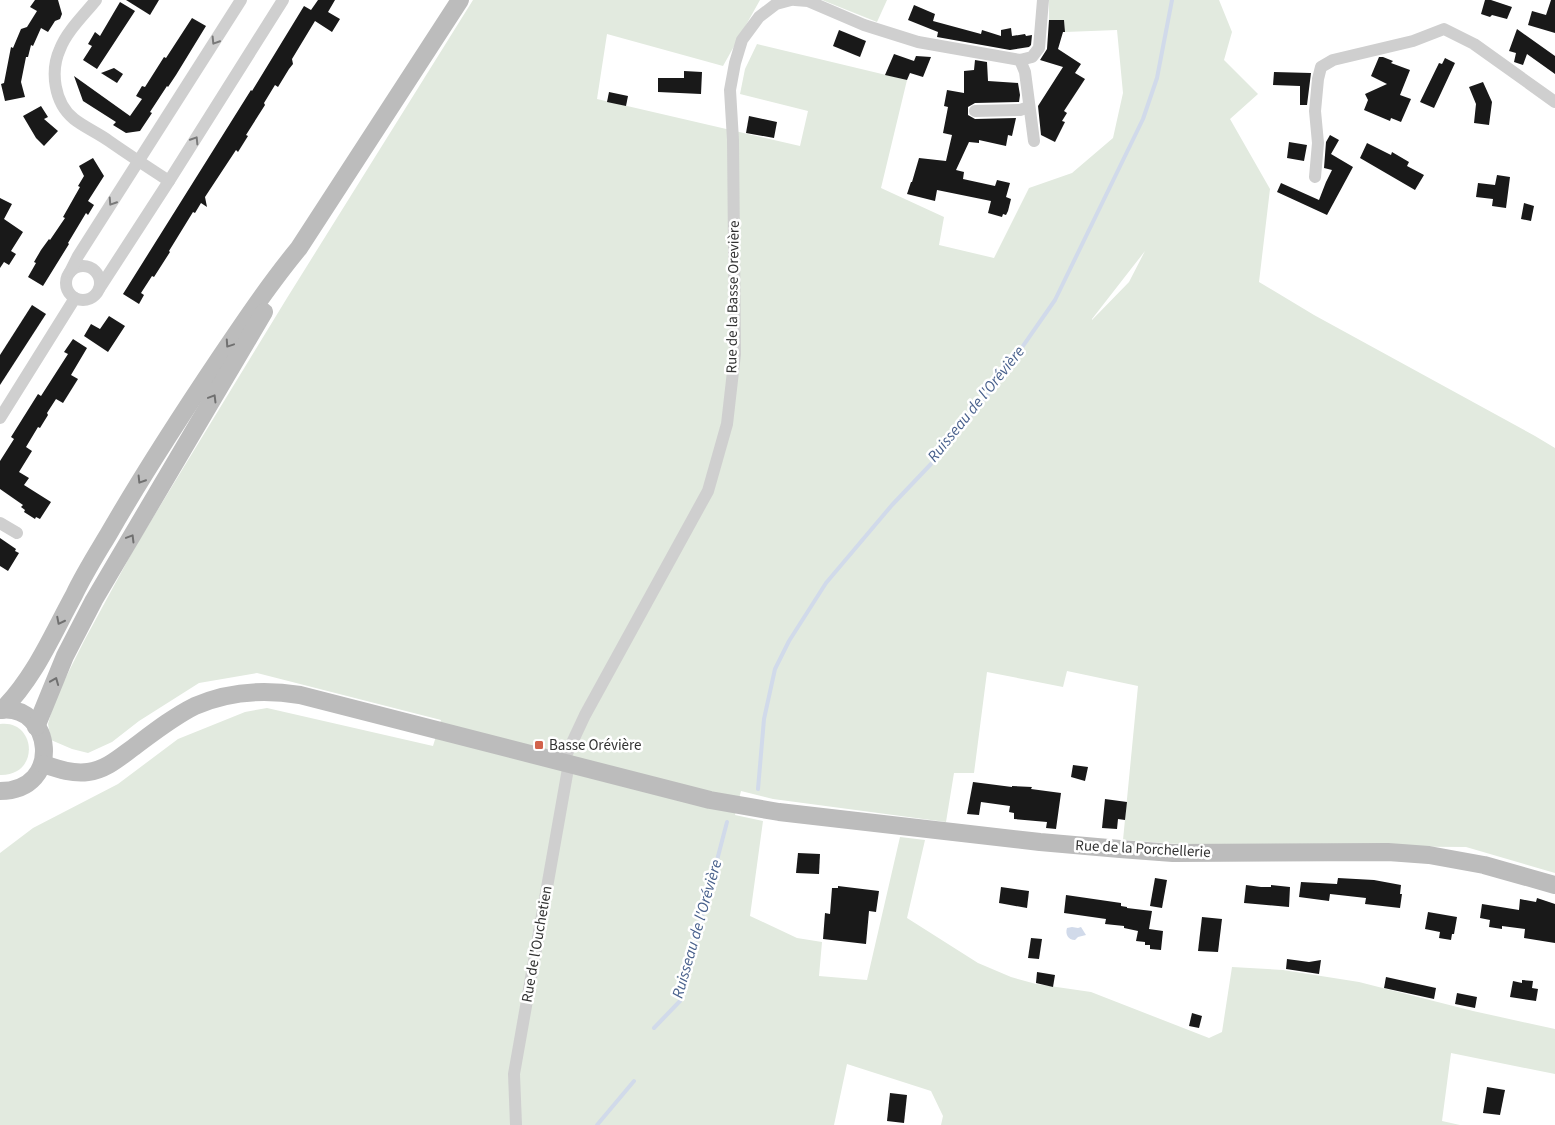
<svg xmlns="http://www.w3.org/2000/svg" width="1555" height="1125" viewBox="0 0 1555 1125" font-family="'Source Sans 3',sans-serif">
  <rect width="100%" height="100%" fill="#fff"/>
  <!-- green -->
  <g fill="#e2eadf" fill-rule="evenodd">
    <path d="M473,0H760L723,66L607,34L597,99L800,146L808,111L740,94L745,69L757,44L907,80L881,188L944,217L939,245L994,258L1029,188L1072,173L1113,138L1123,93L1117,30L1065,32L1064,20H1049V0H1219L1232,32L1224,60L1258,94L1230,119L1270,189L1259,282L1314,315L1535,436L1555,448V873L1466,847L1193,845L1123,840L1138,686L1067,671L1063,687L987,672L974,773H954L946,822L773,799L741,791L735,815L763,821L750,916L797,938L822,942L819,976L867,980L900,837L925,840L907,918L978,963L1011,977L1036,984L1091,992L1209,1038L1222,1032L1232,967L1283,970L1359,982L1473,1011L1555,1029V1074L1451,1053L1442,1121L1460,1125H941L943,1116L931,1091L847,1064L834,1125H0V853L33,828L118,784L178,739L245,712L267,708L433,746L441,720L257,673L199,683L139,721L112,742L88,753L72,749L51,740L48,724L55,699L84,641L135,547L287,298ZM1145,251L1129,282L1092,320V319Z"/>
    <path d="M822,0H887L877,22Z"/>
    <path d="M0,724C36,719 41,776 0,775Z"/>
  </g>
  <!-- water -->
  <path fill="#d1daea" d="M1072,927L1078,928L1081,927L1086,935L1078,937L1075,940C1068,940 1065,934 1067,928Z"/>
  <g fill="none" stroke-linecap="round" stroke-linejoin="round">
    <!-- stream -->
    <g stroke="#d1daea" stroke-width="4">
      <path d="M758,789L764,719L775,669L789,641L826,583L892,505L931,464L995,386L1055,300L1143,119L1157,78L1172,0"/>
      <path d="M654,1028L680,1001L727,822"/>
      <path d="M597,1125L634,1081"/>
    </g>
  </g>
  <!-- building -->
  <g fill="#191919">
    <path d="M35,0H58L62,14L60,19L55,21L48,32L41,28L33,46L31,45L28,57H26L21,82L25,97L5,101L1,84L4,83L11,47L13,48L21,29L27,27L37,11L30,7Z"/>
    <path d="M126,0H159L150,15Z"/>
    <path d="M318,0H335L328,12L340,19L332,32L315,21L292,59L293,64L289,69L278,87L275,85L264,103L265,105L246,135L248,136L238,152L236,150L205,197L207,207L201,203L195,213L193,212L169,251L170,252L154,277L152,276L141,293L144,295L139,304L123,294L251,90L252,91L304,6L311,10Z"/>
    <path d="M1485,0H1491L1512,7L1507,19L1492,15L1490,17L1481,14Z"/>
    <path d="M1551,0H1555V33L1528,25L1532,11L1546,15Z"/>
    <path d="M120,2L135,11L97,69L83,60L92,46L88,44L95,32L100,36Z"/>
    <path d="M914,5L935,14L933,21L981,34L982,30L1001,36V30L1011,28L1012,36L1025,34L1026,36L1032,35L1031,45L1029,47L1010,50L937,37L938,32L908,20Z"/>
    <path d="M192,18L206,26L176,75L168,87L167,86L150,112L152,113L140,131L126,133L113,125L116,122L83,101L74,76L130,116L142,99L136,96L142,86L145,87L164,57L166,58Z"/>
    <path d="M1049,20H1064L1065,32H1063L1058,49L1081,64L1075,73L1085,79L1064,111L1067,113L1062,121L1065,122L1055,142L1041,135L1038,106L1063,67L1040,60L1047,49Z"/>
    <path d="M1517,29L1555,56V74L1527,54L1523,65L1514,62L1516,53L1509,51Z"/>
    <path d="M839,30L866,41L860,57L833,46Z"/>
    <path d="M894,54L914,61L916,56L931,57L923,77L910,73L907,80L885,75Z"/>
    <path d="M1379,57H1383L1393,61L1391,63L1410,70L1400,95L1411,99L1401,122L1391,118L1390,121L1364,110L1368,100L1365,94L1387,84L1371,76Z"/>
    <path d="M1445,58L1455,63L1434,108L1420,102L1439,63L1442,64Z"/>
    <path d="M975,60L987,62L988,81L1018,83L1020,95L1019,102L975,103L968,107V115L975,119L1016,118L1012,136L1008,135L1006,146L979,140V143L969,142L956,170L964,172L963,179L995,186L997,180L1010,183L1006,197L1011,199L1008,211L1006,215L1003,214L1002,217L988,213L991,201L937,190L935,201L907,194L911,182H912L919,158L946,161L952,135L943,133L948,107L944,106L947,90L964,93V71L974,70Z"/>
    <path d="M114,68L123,74L117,83L101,73Z"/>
    <path d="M684,71L702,72L701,94L658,92V78H684Z"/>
    <path d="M1274,72L1311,73L1307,105H1300V86L1273,85Z"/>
    <path d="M1483,82L1492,102L1489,125L1474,123L1476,104L1469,87Z"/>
    <path d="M609,92L628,96L626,106L607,102Z"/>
    <path d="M41,106L48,117L44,119L58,131L44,146L36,138L23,116Z"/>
    <path d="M749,116L777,122L774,138L746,133Z"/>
    <path d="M1330,135L1339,140L1331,154L1353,167L1327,215L1277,192L1281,183L1319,200L1326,182L1332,170L1324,168L1326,142Z"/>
    <path d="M1289,142L1307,145L1304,161L1287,158Z"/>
    <path d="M1367,143L1391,155L1392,152L1409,162L1407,166L1424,175L1415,190L1360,158Z"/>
    <path d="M93,158L104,176L88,201L94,205L88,215L86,213L68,243L69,244L43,286L28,277L36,263L34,262L41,250L49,239L50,240L65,218L63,217L80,187L78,186L84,176L79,166Z"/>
    <path d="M1497,175L1510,177L1506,208L1492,206L1493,199L1476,197L1478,183L1495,185Z"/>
    <path d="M0,198L12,204L4,219L23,232L11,251L16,254L9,265L4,262L0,268Z"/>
    <path d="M1524,203L1534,206L1531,221L1521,219Z"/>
    <path d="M32,305L46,314L0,385V355Z"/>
    <path d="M109,316L125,326L108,352L84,336L91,324L100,329Z"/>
    <path d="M73,339L87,348L71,375L78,379L63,403L56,399L47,413L48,415L40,428L38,427L26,447L32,451L19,472L29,478L24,485L51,502L40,519L36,517L35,519L24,512L25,510L21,507L23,505L0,489V461L14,439L11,437L38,394L41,396L68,354L64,352Z"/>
    <path d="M0,538L16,549L15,551L19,553L8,571L0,566Z"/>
    <path d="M1073,765L1088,767L1085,781L1071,777Z"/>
    <path d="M973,782L1012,787V786L1032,787L1031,789L1061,793L1056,829L1046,828L1047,822L1014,819V813L1009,812L1010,806L981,802L979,815L967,814Z"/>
    <path d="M1105,799L1127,802L1125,820L1118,819L1117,829L1102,828Z"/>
    <path d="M798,853L820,854L819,874L796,873Z"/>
    <path d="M1155,878L1167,880L1162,908L1150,906Z"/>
    <path d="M1338,878L1374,880L1401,885L1400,894H1402L1400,908L1365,904L1366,898L1330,894L1329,901L1299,897L1301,882L1337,884Z"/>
    <path d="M1246,885L1261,887H1271V885L1290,887L1289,907L1244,903Z"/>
    <path d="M838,886L879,891L876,912L869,911L866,944L823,939L825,913L830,914L832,888H838Z"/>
    <path d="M1001,887L1029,891L1027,908L999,903Z"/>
    <path d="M1066,895L1121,903V906L1127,907V908L1152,911L1149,929L1163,931L1161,950L1150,949V945H1145V942L1136,941L1138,931L1124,928V926L1105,924L1106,919L1064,913Z"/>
    <path d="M1537,898L1555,904V943L1524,938L1525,929L1502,926V929L1489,927L1490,920L1480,918L1482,904L1519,910L1520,899L1536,902Z"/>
    <path d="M1428,912L1457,917L1454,934H1452L1451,940L1439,938L1440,932L1425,929Z"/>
    <path d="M1202,917L1222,919L1218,952L1198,951Z"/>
    <path d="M1031,938L1042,939L1039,959L1028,958Z"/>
    <path d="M1287,959L1309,962L1321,960L1319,974L1286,969Z"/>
    <path d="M1037,972L1055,975L1053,987L1036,983Z"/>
    <path d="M1386,977L1436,988L1434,999L1384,988Z"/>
    <path d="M1522,980L1533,981L1532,988L1538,989L1536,1001L1510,997L1513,981L1522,983Z"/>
    <path d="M1457,993L1477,997L1475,1008L1455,1004Z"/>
    <path d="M1192,1013L1202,1016L1199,1028L1189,1026Z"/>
    <path d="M1487,1087L1505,1090L1500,1115L1483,1113Z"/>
    <path d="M890,1093L907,1095L904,1123L887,1121Z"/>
  </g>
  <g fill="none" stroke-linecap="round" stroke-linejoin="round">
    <!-- street -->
    <g stroke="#cfcfcf" stroke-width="12">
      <path d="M96,0C84,15 67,31 60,49C50,71 54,103 74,119C84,127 98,133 109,141C129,155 149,168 169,181"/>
      <path d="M795,0L808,1L864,25L918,42L1020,60L1032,57L1039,48L1043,0"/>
      <path d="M1020,60L1025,72L1034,141"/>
      <path d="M975,111L1020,110L1029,107"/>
      <path d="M1315,177L1318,143L1315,111L1318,79L1321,67L1333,60L1413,41L1444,29L1474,44L1555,102"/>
      <circle cx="83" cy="283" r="17"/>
      <path d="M70,272L78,256L241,0"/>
      <path d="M99,289L169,181L283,0"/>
      <path d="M0,418L75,298"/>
      <path d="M0,523L17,533"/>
      <path d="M563,762L585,715L708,491L727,424L735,354L733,140L730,90L735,63L742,40L759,17L776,4L791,0"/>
      <path d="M516,1125L514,1074L569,763"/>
    </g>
    <!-- secondary -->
    <g stroke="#bcbcbc" stroke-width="18">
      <path d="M0,710C53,703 64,791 0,791"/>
      <path d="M2,710C35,677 52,635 74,595C84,574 96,555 108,535C143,474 182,414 221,356C246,319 271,282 299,248L460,0"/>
      <path d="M36,727L65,656L94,600L264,312"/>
      <path d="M43,764C58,769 72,774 88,772C106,770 120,757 134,747C154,732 173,717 195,706C229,691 263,689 300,695L710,800L779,812L1040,842L1120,849L1173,853L1388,852L1429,855L1484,865L1555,885"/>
    </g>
  </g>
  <!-- one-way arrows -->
  <defs><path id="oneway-chevron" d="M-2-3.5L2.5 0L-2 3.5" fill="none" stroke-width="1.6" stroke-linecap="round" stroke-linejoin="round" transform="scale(1.25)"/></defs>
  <g stroke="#797979">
    <use href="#oneway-chevron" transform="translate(215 41) rotate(122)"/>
    <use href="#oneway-chevron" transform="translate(195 140) rotate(-58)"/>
    <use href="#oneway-chevron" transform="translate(112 202) rotate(123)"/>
  </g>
  <g stroke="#707070">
    <use href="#oneway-chevron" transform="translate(229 344) rotate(124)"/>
    <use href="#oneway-chevron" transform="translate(213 398) rotate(-59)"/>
    <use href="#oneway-chevron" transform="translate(141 480) rotate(122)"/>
    <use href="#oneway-chevron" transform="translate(131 538) rotate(-59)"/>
    <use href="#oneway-chevron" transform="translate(60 621) rotate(117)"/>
    <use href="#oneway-chevron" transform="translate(55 681) rotate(-68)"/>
  </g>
  <!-- markers -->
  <rect fill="#d2634b" stroke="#fff" stroke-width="2" x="534" y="740" width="10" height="10" rx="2.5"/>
  <g text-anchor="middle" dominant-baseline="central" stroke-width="5" stroke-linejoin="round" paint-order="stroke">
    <!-- street labels -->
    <g font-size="15" fill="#323232" stroke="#fff">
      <text transform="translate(733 297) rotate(-89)">Rue de la Basse Orevière</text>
      <text transform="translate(1143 849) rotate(3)">Rue de la Porchellerie</text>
      <text transform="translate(537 944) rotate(-80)">Rue de l'Ouchetien</text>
    </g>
    <!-- poi labels -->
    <g font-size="15" fill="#323232" stroke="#fff" text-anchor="start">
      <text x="549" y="745">Basse Orévière</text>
    </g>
    <!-- water labels -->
    <g font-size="16" font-style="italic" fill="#48608c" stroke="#fff">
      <text transform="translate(976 404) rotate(-51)">Ruisseau de l'Orévière</text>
      <text transform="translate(697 929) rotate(-74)">Ruisseau de l'Orévière</text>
    </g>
  </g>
</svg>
